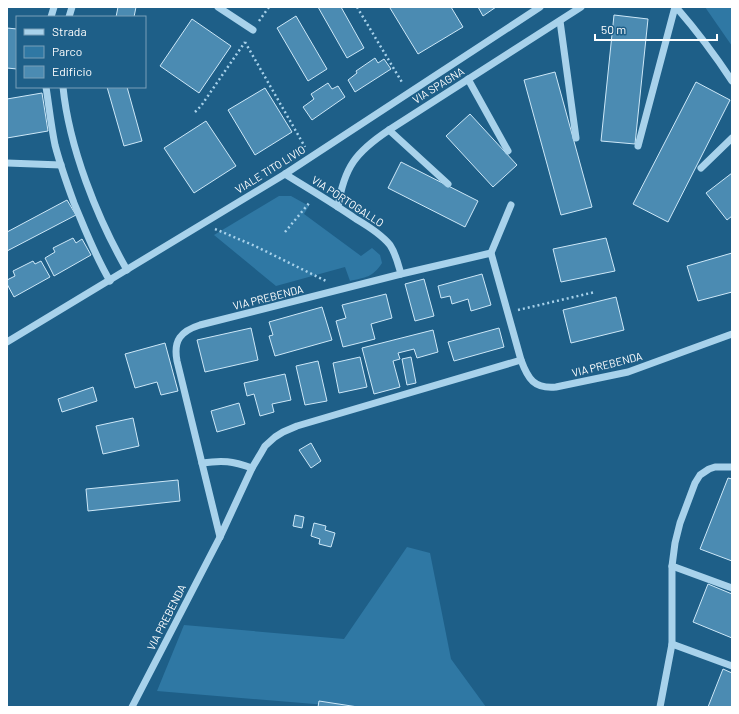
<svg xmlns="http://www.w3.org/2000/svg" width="739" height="714" viewBox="0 0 739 714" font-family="Barlow,sans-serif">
  <rect width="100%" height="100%" fill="#1e5f88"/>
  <!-- green -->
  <g fill="#2f78a4">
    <path d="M705,7H732V46Z"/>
    <path d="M279,196H291L309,206L304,214L361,256L372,248L380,255L382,263C372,278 366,277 350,281L345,267L276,286L214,235Z"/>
    <path d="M407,547L430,553L451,659L486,707H351L157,691L184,625L344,639Z"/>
  </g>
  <!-- building -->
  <g fill="#4b8bb2" stroke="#cde8f8">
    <path d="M118,7H136L134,17H116Z"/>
    <path d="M318,7H341L364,48L347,58Z"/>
    <path d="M391,7H451L463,27L418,54L390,8Z"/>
    <path d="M478,7H496L483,16Z"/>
    <path d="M614,15L648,19L635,144L601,141Z"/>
    <path d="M296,16L327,69L308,81L277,28Z"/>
    <path d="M192,19L231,46L199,93L160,66Z"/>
    <path d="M7,28L17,29V69L7,68Z"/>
    <path d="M375,58L378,63L384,59L391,69L355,92L348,80L357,73L356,71Z"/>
    <path d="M555,72L592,207L561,215L524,80Z"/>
    <path d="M696,82L730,100L668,222L633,204Z"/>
    <path d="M328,83L332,89L338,86L345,97L312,120L303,107L314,99L311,94Z"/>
    <path d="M107,87H127L142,141L124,146Z"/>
    <path d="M265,88L292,132L255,155L228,110Z"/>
    <path d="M42,93L48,131L7,138V99Z"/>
    <path d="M470,114L517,165L493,187L446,136Z"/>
    <path d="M206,121L236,166L194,193L164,148Z"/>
    <path d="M401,162L478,201L465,227L388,188Z"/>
    <path d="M732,173V216L727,220L706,193Z"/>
    <path d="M67,200L76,215L7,251V232Z"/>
    <path d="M73,238L76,243L82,239L91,255L54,276L45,258L55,252L53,248Z"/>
    <path d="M606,238L615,271L561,282L553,249Z"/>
    <path d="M732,253V292L698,301L687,266Z"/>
    <path d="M33,261L35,264L41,261L50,277L14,297L7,284V280L15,276L13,271Z"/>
    <path d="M482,274L491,305L471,311L468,299L452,304L450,296L441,298L438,286Z"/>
    <path d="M424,279L434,316L415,321L405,284Z"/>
    <path d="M386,294L392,318L371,324L375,339L343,347L336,321L346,318L342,305Z"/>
    <path d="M616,297L624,330L571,343L563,310Z"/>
    <path d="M322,307L332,340L275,356L269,336L273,335L269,322Z"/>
    <path d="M251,328L258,360L205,372L197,340Z"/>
    <path d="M499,328L504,347L454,361L448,342Z"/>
    <path d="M433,330L438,352L417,358L414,349L398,353L400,359L393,361L400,387L374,394L362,348Z"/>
    <path d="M165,343L178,391L161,395L157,382L135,388L125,354Z"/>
    <path d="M360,357L367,387L339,393L333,363Z"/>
    <path d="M411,357L416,383L407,385L402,359Z"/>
    <path d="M318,361L327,401L305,405L296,366Z"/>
    <path d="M285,374L291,400L272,404L274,412L260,416L254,394L247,396L244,383Z"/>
    <path d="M93,387L97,401L62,412L58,399Z"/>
    <path d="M239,403L245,424L217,432L211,411Z"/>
    <path d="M133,418L139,446L103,454L96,426Z"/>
    <path d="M311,443L321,461L311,468L299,450Z"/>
    <path d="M728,478L732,479V561L700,549Z"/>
    <path d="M178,480L180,501L88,511L86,489Z"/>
    <path d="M295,515L304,517L302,528L293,526Z"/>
    <path d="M314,523L326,526L325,530L335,533L331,547L319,544L320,539L311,536Z"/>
    <path d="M708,584L732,594V638L693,622Z"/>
    <path d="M723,669L732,673V707H708Z"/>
    <path d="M319,701L358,707H318Z"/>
  </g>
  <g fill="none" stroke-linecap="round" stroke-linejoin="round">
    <!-- path -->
    <g stroke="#a8d2eb" stroke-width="2.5" stroke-dasharray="2 3" stroke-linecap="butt">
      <path d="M357,7L403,84"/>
      <path d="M259,21L269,7"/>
      <path d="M245,42L305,147"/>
      <path d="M195,112L201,106L245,42"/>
      <path d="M215,229L255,246L326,281"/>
      <path d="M285,232L310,202"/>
      <path d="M518,310L595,292"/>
    </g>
    <!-- minor -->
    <g stroke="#a8d2eb" stroke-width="7">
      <path d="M218,7L253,30"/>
      <path d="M676,7C696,30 715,55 732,81"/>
      <path d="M51,17L54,7"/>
      <path d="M69,17L72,7"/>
      <path d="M560,21L576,138"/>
      <path d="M468,79L508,151"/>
      <path d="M46,87C49,106 51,126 55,145C60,164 67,184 74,203C85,229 95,256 110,281"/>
      <path d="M63,87C69,147 97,218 127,270"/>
      <path d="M389,130L448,184"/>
      <path d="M638,146L675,7"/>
      <path d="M7,163L61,165"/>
      <path d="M701,168L732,138"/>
      <path d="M285,174C309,189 333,203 356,219C368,226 381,234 390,245C396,254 398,264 401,274"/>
      <path d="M338,207C344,167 356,152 389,130L581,7"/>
      <path d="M7,342L285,174L540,7"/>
      <path d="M521,360C528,379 534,389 556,387L628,372L732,334"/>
      <path d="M202,463C223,460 232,461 252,468"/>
      <path d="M220,537L177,361C173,340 181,331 200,325L401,274L491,253"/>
      <path d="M672,566L732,588"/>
      <path d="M672,644L732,666"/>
      <path d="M132,707L220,537L252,468L261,453L265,446L275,437L283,432L297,426L521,360L491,253L511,205"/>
      <path d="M660,707L672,644V566L675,543L680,523L695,483L700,475L709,469L715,467H732"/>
    </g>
  </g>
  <g text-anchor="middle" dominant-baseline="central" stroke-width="3" stroke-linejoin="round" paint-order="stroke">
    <!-- street labels -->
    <g font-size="11" fill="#fff" stroke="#1e5f88">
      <text transform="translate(438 85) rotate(-32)">VIA SPAGNA</text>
      <text transform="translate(270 169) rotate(-32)">VIALE TITO LIVIO</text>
      <text transform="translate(348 201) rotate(33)">VIA PORTOGALLO</text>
      <text transform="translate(268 297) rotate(-14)">VIA PREBENDA</text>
      <text transform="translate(607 364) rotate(-14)">VIA PREBENDA</text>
      <text transform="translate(166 617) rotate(-63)">VIA PREBENDA</text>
    </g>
  </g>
  <!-- border -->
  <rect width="739" height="714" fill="none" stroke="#ffffff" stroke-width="16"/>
  <!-- legend -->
  <rect x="16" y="16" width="130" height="72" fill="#1e5f88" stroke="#789fb8"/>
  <rect x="24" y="29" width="20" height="6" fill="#a8d2eb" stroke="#789fb8"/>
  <text x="52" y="36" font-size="12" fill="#ffffff">Strada</text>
  <rect x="24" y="46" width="20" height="12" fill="#2f78a4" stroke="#789fb8"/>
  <text x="52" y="56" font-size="12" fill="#ffffff">Parco</text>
  <rect x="24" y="66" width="20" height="12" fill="#4b8bb2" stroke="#789fb8"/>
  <text x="52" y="76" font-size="12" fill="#ffffff">Edificio</text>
  <!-- scale -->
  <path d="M595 34v6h122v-6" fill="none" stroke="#ffffff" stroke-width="2"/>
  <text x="601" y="34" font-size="12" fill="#ffffff" stroke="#1e5f88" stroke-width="3" paint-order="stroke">50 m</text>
</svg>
